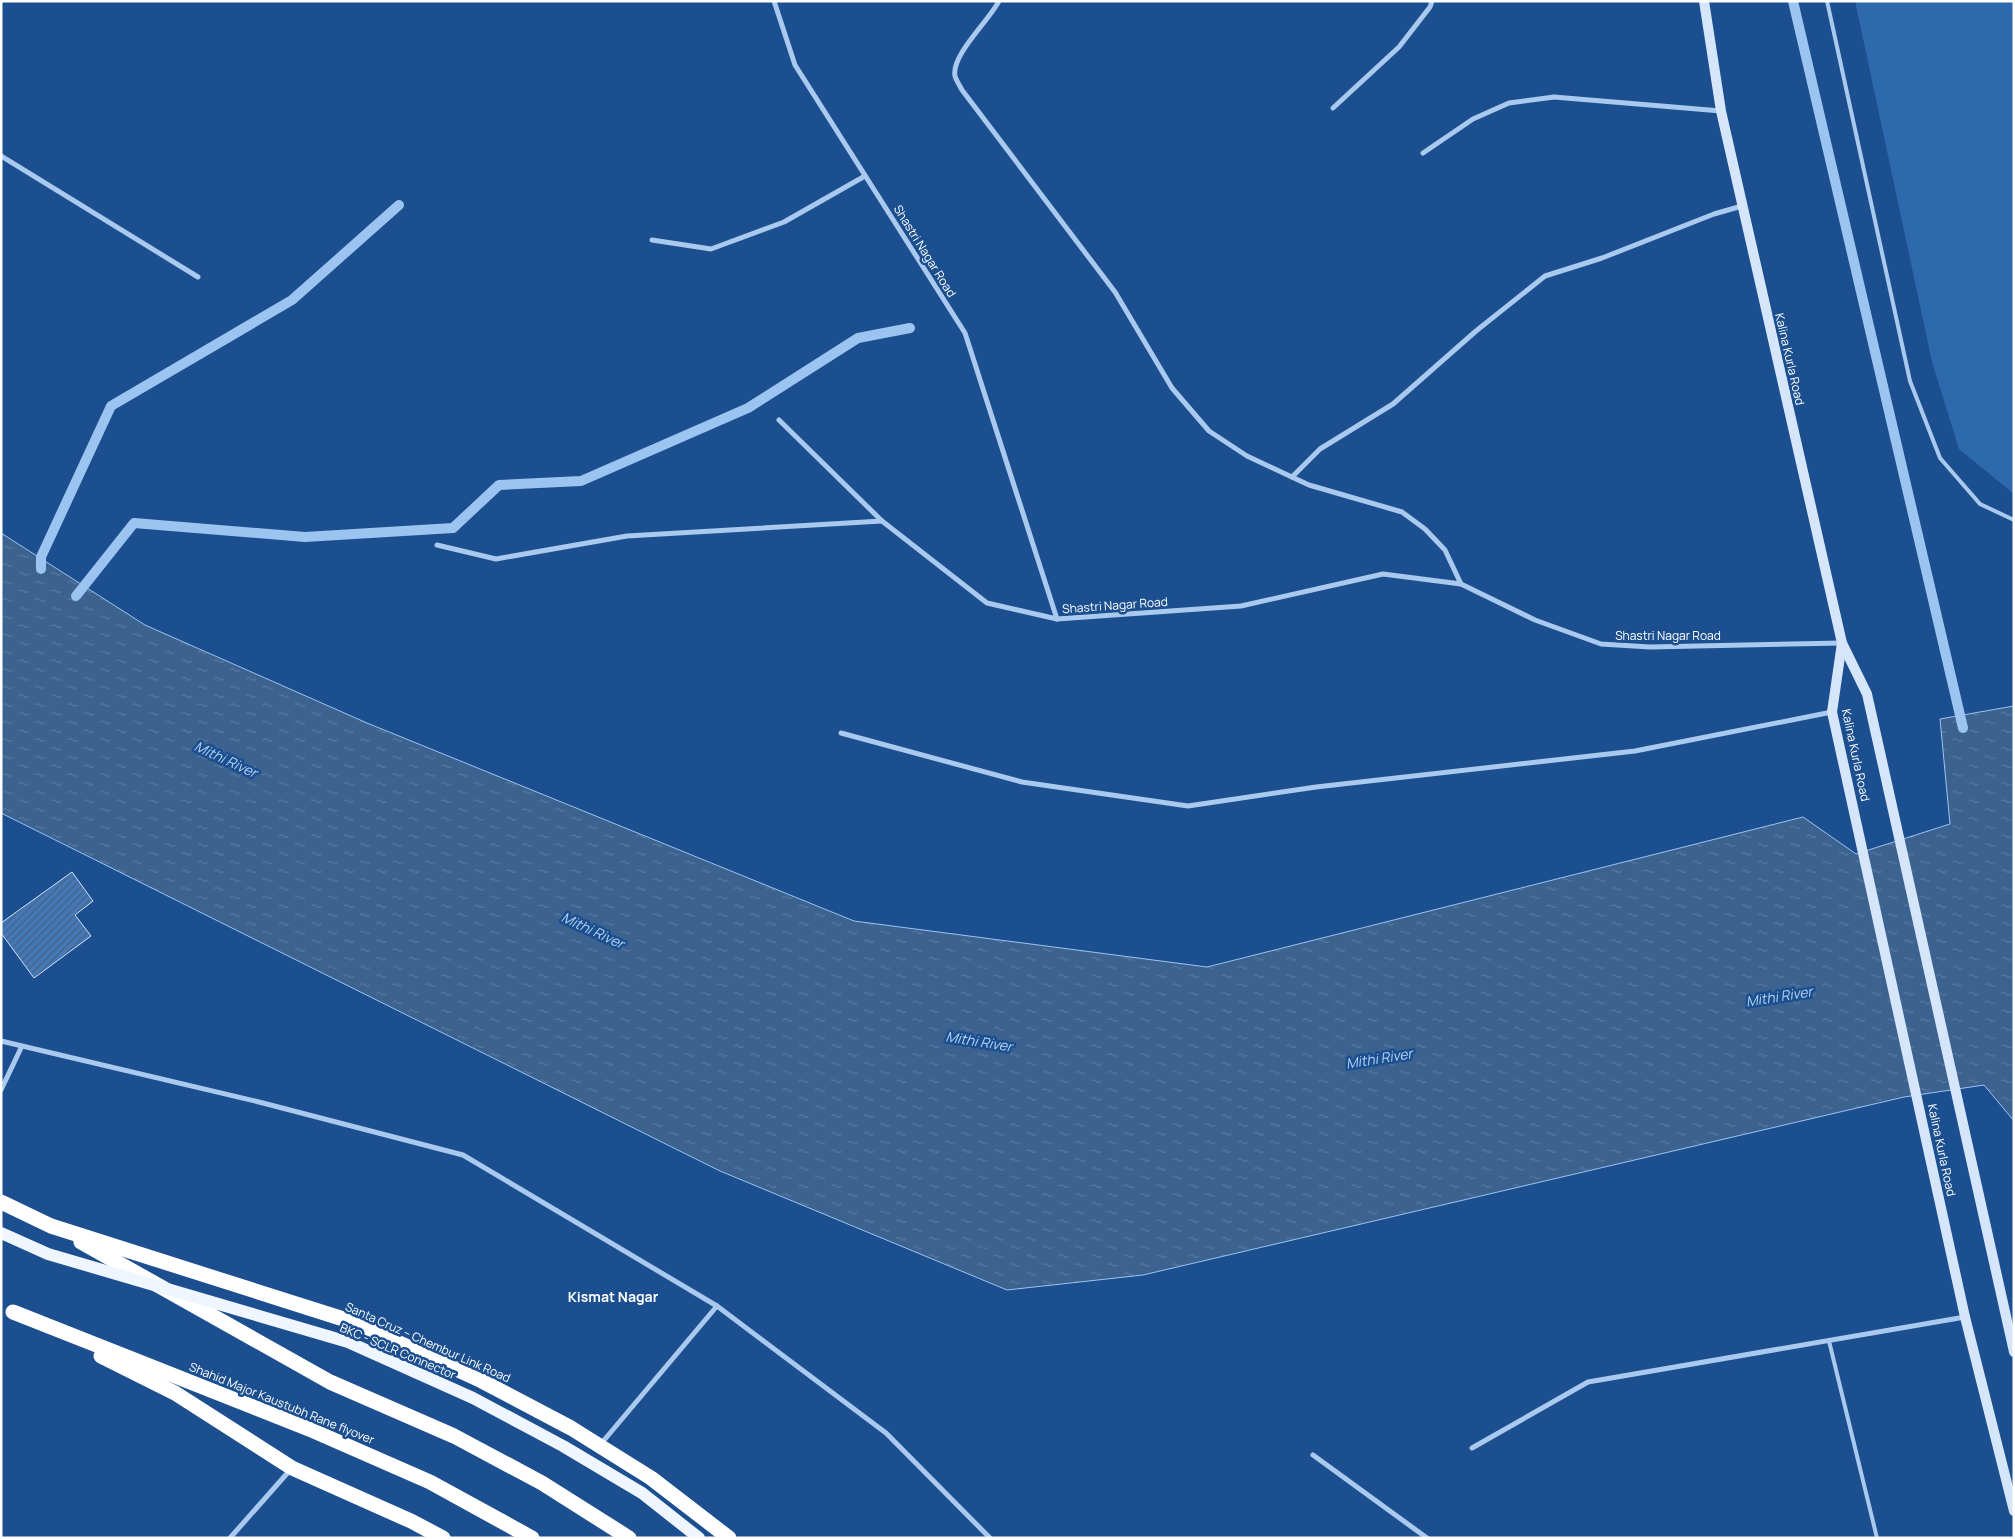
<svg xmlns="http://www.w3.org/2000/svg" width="2015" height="1539" viewBox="0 0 2015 1539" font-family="Manrope,sans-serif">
  <defs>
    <pattern id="water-ripples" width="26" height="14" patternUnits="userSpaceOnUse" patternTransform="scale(1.25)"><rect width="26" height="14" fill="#3c6290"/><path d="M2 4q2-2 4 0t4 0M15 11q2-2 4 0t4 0" fill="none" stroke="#597aa1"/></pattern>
    <pattern id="building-hatch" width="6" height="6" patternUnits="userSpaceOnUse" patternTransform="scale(1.25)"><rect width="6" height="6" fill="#4478b7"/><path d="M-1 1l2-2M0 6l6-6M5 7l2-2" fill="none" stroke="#486282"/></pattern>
  </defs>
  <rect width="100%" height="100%" fill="#1b4f8f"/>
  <!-- green -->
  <path fill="#2e69ad" d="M1855,1H2014V494L1959,449L1932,362Z"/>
  <!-- water -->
  <path fill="url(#water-ripples)" stroke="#9cc4f0" d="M1,533L145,625L367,723L854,921L1207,967L1803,817L1856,854L1950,824L1940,719L2014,706V1121L1984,1085L1904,1097L1143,1275L1007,1290L720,1171L1,813Z"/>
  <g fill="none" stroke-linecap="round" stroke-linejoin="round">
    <!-- stream -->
    <g stroke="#9cc4f0" stroke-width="10">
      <path d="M1793,1L1963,728"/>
      <path d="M41,569V557L111,406L292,300L399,205"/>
      <path d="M76,596L134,523L305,537L453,528L499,485L581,481L748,408L858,338L910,328"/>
    </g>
  </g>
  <!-- building -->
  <path fill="url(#building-hatch)" stroke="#cfe3fa" d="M72,872L93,901L75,915L91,936L34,978L1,933V923Z"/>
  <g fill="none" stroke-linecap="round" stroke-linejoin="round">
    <!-- lane -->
    <g stroke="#a9c9ee" stroke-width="4">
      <path d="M1827,1L1910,381L1940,458L1980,504L2014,520"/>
      <path d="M1829,1341L1877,1538"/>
    </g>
    <!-- street -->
    <g stroke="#a9c9ee" stroke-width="5">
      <path d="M774,1L795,65L965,333L1057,619"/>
      <path d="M999,1C989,21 951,55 955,76C956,80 960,86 962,90L1115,292L1172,388L1209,431L1247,456L1309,485L1402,512L1425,529L1445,550L1461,584"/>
      <path d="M1333,108L1399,47L1430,7L1432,1"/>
      <path d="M1423,153L1473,119L1509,103L1554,97L1721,111"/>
      <path d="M1,156L198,277"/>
      <path d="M652,240L711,249L784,222L865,176"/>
      <path d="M779,420L882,521L987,603L1057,619L1241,606L1383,574L1461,584L1535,620L1601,644L1650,647L1842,643"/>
      <path d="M1292,477L1320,449L1393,404L1476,331L1545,276L1602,258L1714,214L1742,206"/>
      <path d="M437,545L496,559L627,536L882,521"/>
      <path d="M841,733L1022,782L1188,806L1316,787L1635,751L1832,712"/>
      <path d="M1,1041L259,1102L463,1155L717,1306L886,1433L990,1538"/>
      <path d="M1,1090L21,1048"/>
      <path d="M600,1445L717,1306"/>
      <path d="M1472,1448L1588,1382L1965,1317"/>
      <path d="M1313,1455L1427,1538"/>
      <path d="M230,1538L291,1469"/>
    </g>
    <!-- secondary -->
    <g stroke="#d6e6fa" stroke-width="10">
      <path d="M1704,1L1721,111L1842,643L1832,712L1965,1317L2014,1511"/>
      <path d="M1842,643L1867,694L2014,1352"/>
    </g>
    <!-- highway -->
    <g stroke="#fff" stroke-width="15">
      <path d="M1,1202L51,1226L356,1323L482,1381L571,1428L651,1478L729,1538"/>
      <path d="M81,1242L330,1382L454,1436L542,1483L629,1538"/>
      <path d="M13,1312L309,1429L430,1482L532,1538"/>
      <path d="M101,1356L175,1393L292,1468L411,1521L443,1538"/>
    </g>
    <!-- primary-bridge -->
    <path stroke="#f0f6ff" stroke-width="12" d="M1,1233L48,1254L348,1342L473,1398L563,1446L642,1493L699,1538"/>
  </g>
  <g text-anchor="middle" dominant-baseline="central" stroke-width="5" stroke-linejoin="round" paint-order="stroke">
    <!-- street labels -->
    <g font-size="12" fill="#fff" stroke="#1b4f8f">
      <text transform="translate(925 251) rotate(58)">Shastri Nagar Road</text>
      <text transform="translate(1790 359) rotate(77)">Kalina Kurla Road</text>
      <text transform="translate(1115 605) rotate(-4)">Shastri Nagar Road</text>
      <text x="1668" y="635">Shastri Nagar Road</text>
      <text transform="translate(1856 755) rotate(78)">Kalina Kurla Road</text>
      <text transform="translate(1942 1150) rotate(78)">Kalina Kurla Road</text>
      <text transform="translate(428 1342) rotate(24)">Santa Cruz – Chembur Link Road</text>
      <text transform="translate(398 1351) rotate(23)">BKC - SCLR Connector</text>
      <text transform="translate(282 1403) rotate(22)">Shahid Major Kaustubh Rane flyover</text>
    </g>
    <!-- water labels -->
    <g font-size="14" font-style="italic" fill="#b5d3f5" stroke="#1b4f8f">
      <text transform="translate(226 759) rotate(25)">Mithi River</text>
      <text transform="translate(593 930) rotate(25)">Mithi River</text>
      <text transform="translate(1779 996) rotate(-9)">Mithi River</text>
      <text transform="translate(979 1041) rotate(9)">Mithi River</text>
      <text transform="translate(1379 1058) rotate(-9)">Mithi River</text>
    </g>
    <!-- neighbourhood labels -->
    <g font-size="14" font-weight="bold" fill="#fff" stroke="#1b4f8f">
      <text x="613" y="1296">Kismat Nagar</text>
    </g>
  </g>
  <!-- border -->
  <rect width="2015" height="1539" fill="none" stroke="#ffffff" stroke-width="5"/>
</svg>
